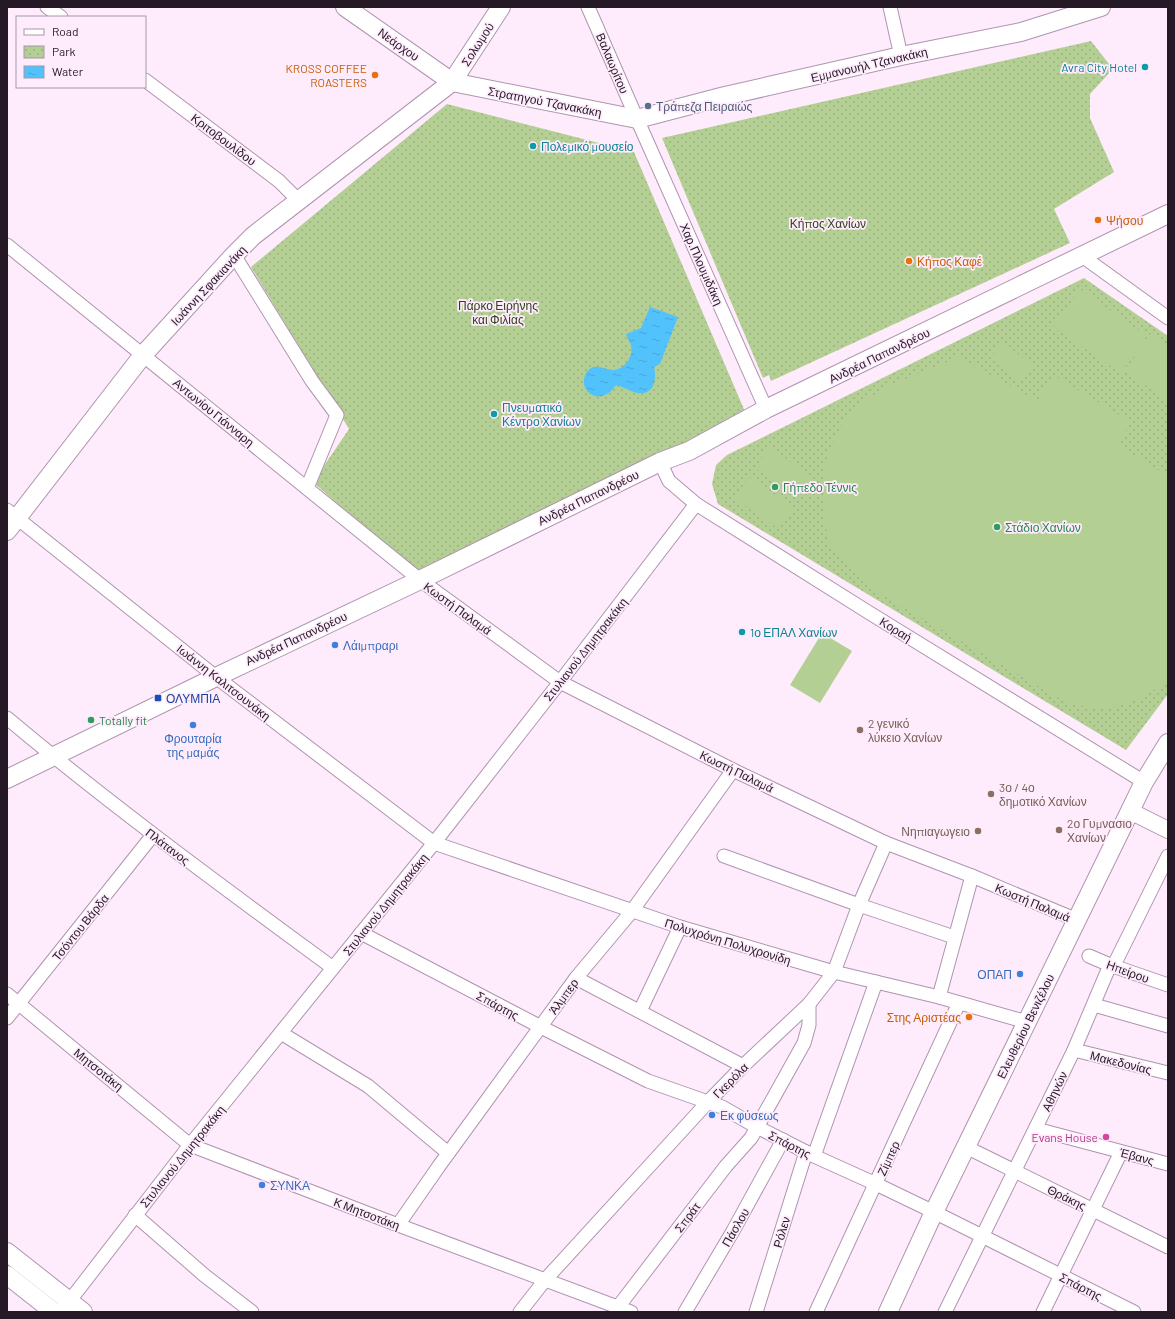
<svg xmlns="http://www.w3.org/2000/svg" width="1175" height="1319" viewBox="0 0 1175 1319" font-family="Barlow,sans-serif">
  <defs>
    <pattern id="park-dots" width="8" height="8" patternUnits="userSpaceOnUse"><rect width="8" height="8" fill="#b4cf94"/><path d="M2 2h.1M6 6h.1" fill="none" stroke="#9bb17f" stroke-width="1.8" stroke-linecap="round"/></pattern>
    <pattern id="water-ripples" width="26" height="14" patternUnits="userSpaceOnUse"><rect width="26" height="14" fill="#51c2fb"/><path d="M2 4q2-2 4 0t4 0M15 11q2-2 4 0t4 0" fill="none" stroke="#46a6d7"/></pattern>
  </defs>
  <rect width="100%" height="100%" fill="#feecfd"/>
  <!-- park -->
  <g fill="url(#park-dots)">
    <path d="M1091,41L1113,69L1090,94V118L1114,172L1054,209L1070,243L771,381L769,375L763,378L662,138Z"/>
    <path d="M447,104L634,152L746,414L417,574L313,482L349,429L251,267Z"/>
    <path d="M1084,278L1168,336V694L1126,750L718,504L712,484L716,465L727,455Z"/>
  </g>
  <!-- pitch -->
  <g fill="#b4cf94">
    <path d="M1080,289L1147,336L1121,373L1053,327Z"/>
    <path d="M1151,333L1168,345V401L1125,371Z"/>
    <path d="M1004,342L1033,367L1019,383L990,358Z"/>
    <path d="M959,357L1037,401L1053,375L1131,422L1118,445L1168,476V680C1151,694 1129,705 1106,708C1095,709 1081,705 1069,704L879,593L849,568L828,540L824,515L823,479L827,455L845,419L867,399L890,385Z"/>
    <path d="M769,447L814,478L800,499L755,468Z"/>
    <path d="M749,477L794,508L779,529L734,498Z"/>
    <path d="M822,633L852,651L820,703L790,685Z"/>
  </g>
  <!-- water -->
  <path fill="url(#water-ripples)" d="M650,307L678,317L660,364L654,367C657,379 654,396 637,393C630,391 623,387 616,385C613,389 610,393 605,395C594,400 582,391 584,379C585,374 588,369 593,367C599,366 605,369 611,370C623,371 634,358 631,345C630,341 627,338 626,334L641,328Z"/>
  <g fill="none" stroke-linecap="round" stroke-linejoin="round">
    <defs>
      <g id="minor">
        <path d="M47,7L61,17"/>
        <path d="M588,7L637,119L766,409"/>
        <path d="M890,7L901,56"/>
        <path d="M145,80L279,181L299,201"/>
        <path d="M7,245L420,580L560,682L733,770L886,843L972,876L1077,920"/>
        <path d="M234,255L312,381L337,415L307,488"/>
        <path d="M1082,256L1168,318"/>
        <path d="M660,462L669,481L696,504L868,612L1144,782"/>
        <path d="M7,510L216,677L434,843L680,927L834,972L939,997L1027,1022"/>
        <path d="M7,718C112,806 223,887 333,968"/>
        <path d="M724,856L859,905L954,937"/>
        <path d="M361,933L541,1027L648,1081L722,1107L757,1127L814,1156L876,1184L934,1212L1134,1312"/>
        <path d="M1089,956L1110,965L1168,985"/>
        <path d="M1113,967L1168,856"/>
        <path d="M576,978L743,1066"/>
        <path d="M7,994L190,1145L398,1225L631,1312"/>
        <path d="M939,997L972,876"/>
        <path d="M1094,1005L1168,1026"/>
        <path d="M640,1011L680,927"/>
        <path d="M7,1018L153,835"/>
        <path d="M281,1033L368,1086L448,1153"/>
        <path d="M1074,1050L1168,1073"/>
        <path d="M1036,1129L1168,1164"/>
        <path d="M966,1147L1168,1247"/>
        <path d="M814,1156L876,982"/>
        <path d="M135,1215L204,1275L252,1312"/>
        <path d="M398,1225L439,1166L576,978L632,911L733,770"/>
        <path d="M618,1307L726,1166L751,1138L804,1043L809,1025V1004"/>
        <path d="M61,1312L190,1145L434,843L560,682L696,504"/>
        <path d="M520,1312L545,1280L707,1103L743,1066L809,1004L834,972L859,905L886,843"/>
        <path d="M685,1312L733,1231L783,1140"/>
        <path d="M756,1312L806,1152"/>
        <path d="M816,1312L959,1003"/>
        <path d="M945,1312L1074,1050L1110,965"/>
        <path d="M1043,1312L1121,1152"/>
      </g>
      <path id="tertiary" d="M1130,811L1168,830"/>
      <g id="secondary">
        <path d="M345,7L452,82L637,119L725,96L901,56L1021,32L1101,7"/>
        <path d="M7,531L143,355L234,255L253,236L452,82L501,7"/>
        <path d="M7,779L216,677L420,580L660,462L689,451L766,409L1168,214"/>
        <path d="M7,1252L83,1312"/>
        <path d="M7,1275L54,1312"/>
        <path d="M888,1312L934,1212L1130,811L1144,782L1168,743"/>
      </g>
    </defs>
    <!-- minor casing -->
    <use href="#minor" stroke="#af94af" stroke-width="15"/>
    <!-- tertiary casing -->
    <use href="#tertiary" stroke="#af94af" stroke-width="18"/>
    <!-- secondary casing -->
    <use href="#secondary" stroke="#af94af" stroke-width="20"/>
    <!-- minor -->
    <use href="#minor" stroke="#fff" stroke-width="13"/>
    <!-- tertiary -->
    <use href="#tertiary" stroke="#fff" stroke-width="16"/>
    <!-- secondary -->
    <use href="#secondary" stroke="#fff" stroke-width="18"/>
  </g>
  <!-- markers -->
  <g fill="#0f9aa8" stroke="#feecfd" stroke-width="1.5">
    <circle cx="1145" cy="67" r="4"/>
    <circle cx="533" cy="146" r="4"/>
    <circle cx="494" cy="414" r="4"/>
    <circle cx="742" cy="632" r="4"/>
  </g>
  <g fill="#e8710a" stroke="#feecfd" stroke-width="1.5">
    <circle cx="375" cy="75" r="4"/>
    <circle cx="1098" cy="220" r="4"/>
    <circle cx="909" cy="261" r="4"/>
    <circle cx="969" cy="1017" r="4"/>
  </g>
  <circle fill="#5c6f8a" stroke="#feecfd" stroke-width="1.5" cx="648" cy="106" r="4"/>
  <g fill="#2e9e5b" stroke="#feecfd" stroke-width="1.5">
    <circle cx="775" cy="487" r="4"/>
    <circle cx="997" cy="527" r="4"/>
    <circle cx="91" cy="720" r="4"/>
  </g>
  <g fill="#3f7fe0" stroke="#feecfd" stroke-width="1.5">
    <circle cx="335" cy="645" r="4"/>
    <circle cx="193" cy="725" r="4"/>
    <circle cx="1020" cy="974" r="4"/>
    <circle cx="712" cy="1115" r="4"/>
    <circle cx="262" cy="1185" r="4"/>
  </g>
  <rect fill="#1a4fb4" stroke="#feecfd" stroke-width="1.5" x="154" y="694" width="8" height="8" rx="2"/>
  <g fill="#8d6e63" stroke="#feecfd" stroke-width="1.5">
    <circle cx="860" cy="730" r="4"/>
    <circle cx="991" cy="794" r="4"/>
    <circle cx="1059" cy="830" r="4"/>
    <circle cx="978" cy="831" r="4"/>
  </g>
  <circle fill="#d1479c" stroke="#feecfd" stroke-width="1.5" cx="1106" cy="1137" r="4"/>
  <g text-anchor="middle" dominant-baseline="central" stroke-width="3.5" stroke-linejoin="round" paint-order="stroke">
    <!-- street labels -->
    <g font-size="12" fill="#241924" stroke="#feecfd">
      <text transform="translate(399 44) rotate(35)">Νεάρχου</text>
      <text transform="translate(477 44) rotate(-57)">Σολωμού</text>
      <text transform="translate(613 63) rotate(67)">Βαλαωρίτου</text>
      <text transform="translate(869 64) rotate(-13)">Εμμανουήλ Τζανακάκη</text>
      <text transform="translate(545 101) rotate(11)">Στρατηγού Τζανακάκη</text>
      <text transform="translate(224 139) rotate(37)">Κριτοβουλίδου</text>
      <text transform="translate(702 264) rotate(66)">Χαρ.Πλουμιδάκη</text>
      <text transform="translate(208 285) rotate(-47)">Ιωάννη Σφακιανάκη</text>
      <text transform="translate(879 355) rotate(-26)">Ανδρέα Παπανδρέου</text>
      <text transform="translate(214 412) rotate(39)">Αντωνίου Γιάνναρη</text>
      <text transform="translate(588 497) rotate(-26)">Ανδρέα Παπανδρέου</text>
      <text transform="translate(458 608) rotate(36)">Κωστή Παλαμά</text>
      <text transform="translate(896 629) rotate(32)">Κοραή</text>
      <text transform="translate(296 638) rotate(-25)">Ανδρέα Παπανδρέου</text>
      <text transform="translate(585 649) rotate(-52)">Στυλιανού Δημητρακάκη</text>
      <text transform="translate(224 682) rotate(38)">Ιωάννη Καλιτσουνάκη</text>
      <text transform="translate(737 771) rotate(26)">Κωστή Παλαμά</text>
      <text transform="translate(168 846) rotate(37)">Πλάτανος</text>
      <text transform="translate(1033 902) rotate(23)">Κωστή Παλαμά</text>
      <text transform="translate(385 904) rotate(-51)">Στυλιανού Δημητρακάκη</text>
      <text transform="translate(80 927) rotate(-51)">Τσόντου Βάρδα</text>
      <text transform="translate(728 941) rotate(17)">Πολυχρόνη Πολυχρονίδη</text>
      <text transform="translate(1128 971) rotate(20)">Ηπείρου</text>
      <text transform="translate(563 996) rotate(-54)">Άλμπερ</text>
      <text transform="translate(498 1005) rotate(28)">Σπάρτης</text>
      <text transform="translate(1025 1026) rotate(-64)">Ελευθερίου Βενιζέλου</text>
      <text transform="translate(1121 1062) rotate(14)">Μακεδονίας</text>
      <text transform="translate(99 1069) rotate(39)">Μητσοτάκη</text>
      <text transform="translate(730 1080) rotate(-45)">Γκερόλα</text>
      <text transform="translate(1054 1091) rotate(-64)">Αθηνών</text>
      <text transform="translate(790 1144) rotate(27)">Σπάρτης</text>
      <text transform="translate(182 1156) rotate(-51)">Στυλιανού Δημητρακάκη</text>
      <text transform="translate(1137 1156) rotate(15)">Έβανς</text>
      <text transform="translate(888 1158) rotate(-65)">Ζίμπερ</text>
      <text transform="translate(1067 1197) rotate(26)">Θράκης</text>
      <text transform="translate(367 1213) rotate(21)">Κ Μητσοτάκη</text>
      <text transform="translate(687 1217) rotate(-53)">Σπράτ</text>
      <text transform="translate(735 1227) rotate(-60)">Πάσλου</text>
      <text transform="translate(781 1232) rotate(-73)">Ρόλεν</text>
      <text transform="translate(1081 1286) rotate(27)">Σπάρτης</text>
    </g>
    <!-- culture labels -->
    <g font-size="12" fill="#0d838f" stroke="#feecfd" text-anchor="start">
      <text x="1137" y="67" text-anchor="end">Avra City Hotel</text>
      <text x="541" y="146">Πολεμικό μουσείο</text>
      <text x="502" y="407">Πνευματικό<tspan x="502" dy="14">Κέντρο Χανίων</tspan></text>
      <text x="750" y="632">1ο ΕΠΑΛ Χανίων</text>
    </g>
    <!-- food labels -->
    <g font-size="12" fill="#c56008" stroke="#feecfd" text-anchor="end">
      <text x="367" y="68">KROSS COFFEE<tspan x="367" dy="14">ROASTERS</tspan></text>
      <text x="1106" y="220" text-anchor="start">Ψήσου</text>
      <text x="917" y="261" text-anchor="start">Κήπος Καφέ</text>
      <text x="961" y="1017">Στης Αριστέας</text>
    </g>
    <!-- service labels -->
    <g font-size="12" fill="#4e5e75" stroke="#feecfd" text-anchor="start">
      <text x="656" y="106">Τράπεζα Πειραιώς</text>
    </g>
    <!-- park labels -->
    <g font-size="12" fill="#304019" stroke="#feecfd">
      <text x="828" y="223">Κήπος Χανίων</text>
      <text x="498" y="305">Πάρκο Ειρήνης<tspan x="498" dy="14">και Φιλίας</tspan></text>
    </g>
    <!-- leisure labels -->
    <g font-size="12" fill="#27864d" stroke="#feecfd" text-anchor="start">
      <text x="783" y="487">Γήπεδο Τέννις</text>
      <text x="1005" y="527">Στάδιο Χανίων</text>
      <text x="99" y="720">Totally fit</text>
    </g>
    <!-- shop labels -->
    <g font-size="12" fill="#366cbe" stroke="#feecfd" text-anchor="start">
      <text x="343" y="645">Λάιμπραρι</text>
      <text x="193" y="738" text-anchor="middle">Φρουταρία<tspan x="193" dy="14">της μαμάς</tspan></text>
      <text x="1012" y="974" text-anchor="end">ΟΠΑΠ</text>
      <text x="720" y="1115">Εκ φύσεως</text>
      <text x="270" y="1185">ΣΥΝΚΑ</text>
    </g>
    <!-- transit labels -->
    <g font-size="12" fill="#164399" stroke="#feecfd" text-anchor="start">
      <text x="166" y="698">ΟΛΥΜΠΙΑ</text>
    </g>
    <!-- education labels -->
    <g font-size="12" fill="#785e54" stroke="#feecfd" text-anchor="start">
      <text x="868" y="723">2 γενικό<tspan x="868" dy="14">λύκειο Χανίων</tspan></text>
      <text x="999" y="787">3ο / 4ο<tspan x="999" dy="14">δημοτικό Χανίων</tspan></text>
      <text x="1067" y="823">2ο Γυμνασιο<tspan x="1067" dy="14">Χανίων</tspan></text>
      <text x="970" y="831" text-anchor="end">Νηπιαγωγειο</text>
    </g>
    <!-- hotel labels -->
    <g font-size="12" fill="#b23c85" stroke="#feecfd" text-anchor="end">
      <text x="1098" y="1137">Evans House</text>
    </g>
  </g>
  <!-- border -->
  <rect width="1175" height="1319" fill="none" stroke="#241924" stroke-width="16"/>
  <!-- legend -->
  <rect x="16" y="16" width="130" height="72" fill="#feecfd" stroke="#a798a6"/>
  <rect x="24" y="29" width="20" height="6" fill="#ffffff" stroke="#a798a6"/>
  <text x="52" y="36" font-size="12" fill="#241924">Road</text>
  <rect x="24" y="46" width="20" height="12" fill="url(#park-dots)" stroke="#a798a6"/>
  <text x="52" y="56" font-size="12" fill="#241924">Park</text>
  <rect x="24" y="66" width="20" height="12" fill="url(#water-ripples)" stroke="#a798a6"/>
  <text x="52" y="76" font-size="12" fill="#241924">Water</text>
</svg>
